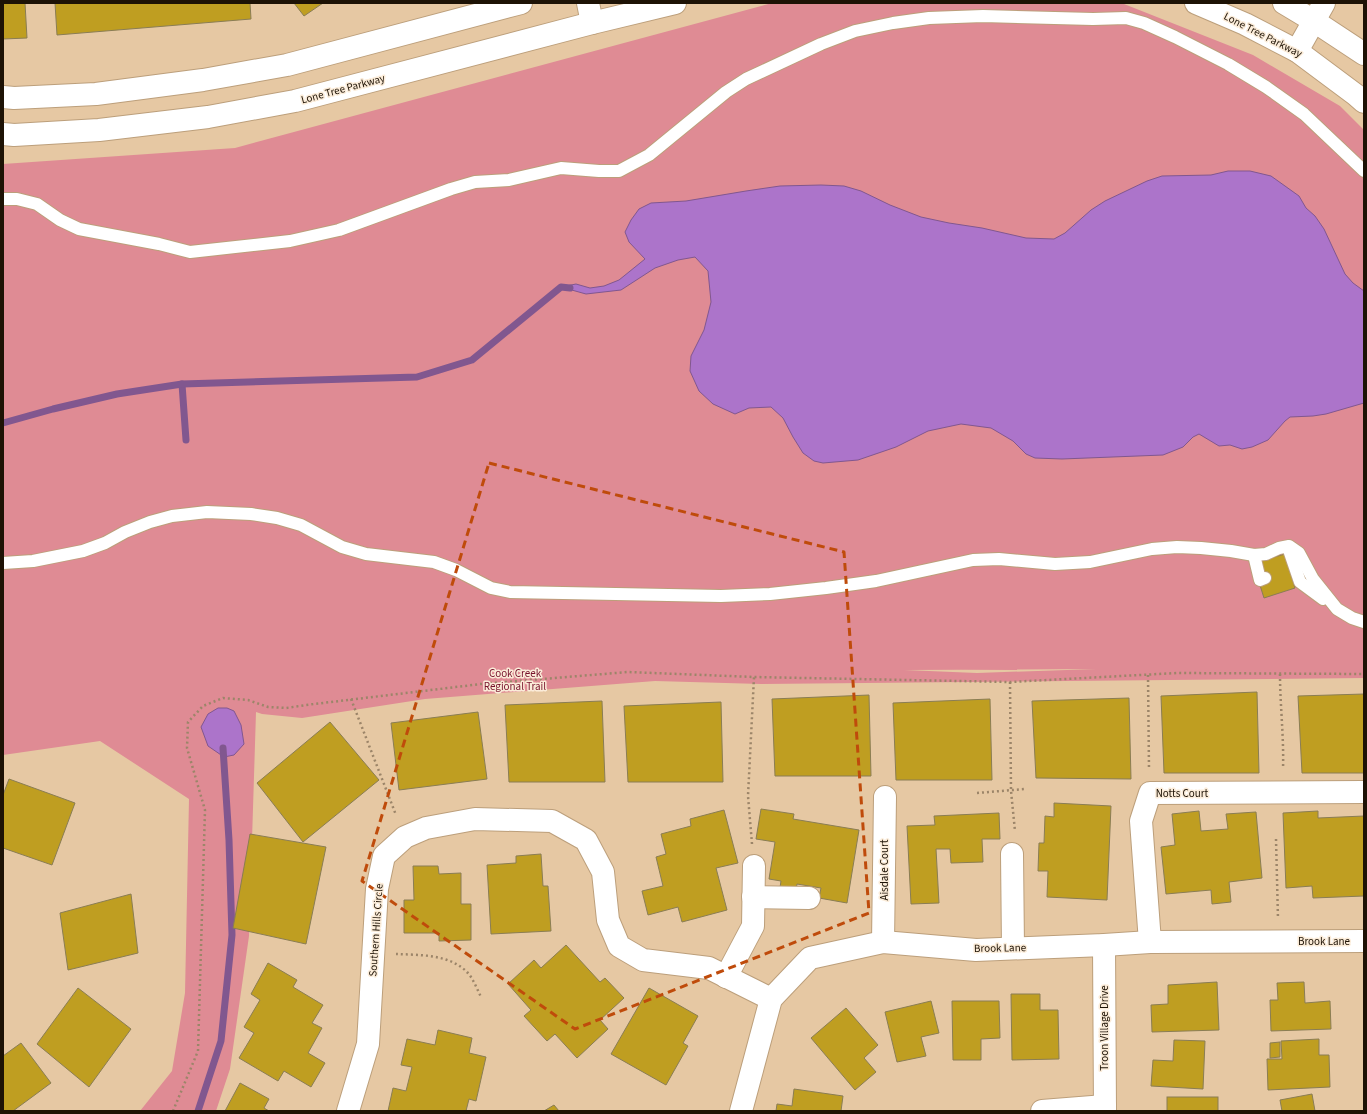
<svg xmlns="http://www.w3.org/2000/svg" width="1367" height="1114" viewBox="0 0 1367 1114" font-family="'Source Sans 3',sans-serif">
  <rect width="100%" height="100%" fill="#e6c8a3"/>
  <!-- green -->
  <path fill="#df8b94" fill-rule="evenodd" d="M772,3L1124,4L1253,55L1340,106L1364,130V678L761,684L655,681L425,699L302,718L262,714L256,712L249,936L230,1069L216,1111H140L172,1071L185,993L189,799L100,741L3,755V164L235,148ZM1096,669L977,673L904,670L1095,669Z"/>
  <!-- water -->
  <g fill="#ac74ca" stroke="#81578f">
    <path d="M1228,171H1250L1271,176L1299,196L1306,208L1315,216L1324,229L1345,274L1353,283L1364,291V403L1326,414L1313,416L1290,417L1285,421L1268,440L1252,447L1242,449L1230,445L1219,446L1199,434L1193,437L1183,447L1163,455L1062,459L1035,458L1026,454L1013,441L991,428L961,424L928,431L896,447L858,460L823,463L814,461L803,453L793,437L783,418L771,407L749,408L735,414L713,404L699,391L690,371L691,356L704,330L711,302L708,271L695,257L678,260L655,268L621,290L586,294L561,287L576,284L590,288L604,286L619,280L645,259L629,242L625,232L631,220L639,209L651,203L686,201L746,191L780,186L821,185L844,186L861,191L890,205L921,217L949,223L982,228L1026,238L1054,239L1065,233L1091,210L1105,201L1147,181L1162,176L1211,175Z"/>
    <path d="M218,708H227L234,711L241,725L244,744L234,755L224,757L208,746L201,727L208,714Z"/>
  </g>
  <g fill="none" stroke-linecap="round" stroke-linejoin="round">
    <!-- stream -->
    <g stroke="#81578f" stroke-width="7">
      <path d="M182,384L186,440"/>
      <path d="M3,423L53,409L117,394L182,384L417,377L472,360L561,287L570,288"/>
      <path d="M198,1111L221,1041L232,935L229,840L223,748"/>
    </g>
  </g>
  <!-- building -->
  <g fill="#bf9e21" stroke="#8a7d54">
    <path d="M3,3H25L27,38L3,39Z"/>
    <path d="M55,3H250L251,19L57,35Z"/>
    <path d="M294,3H323L304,16Z"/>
    <path d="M1285,554L1295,588L1264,598L1253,563Z"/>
    <path d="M1257,692L1259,773H1164L1161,696Z"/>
    <path d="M1364,694V773H1302L1298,696Z"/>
    <path d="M869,695L871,776H775L772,699Z"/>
    <path d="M1129,698L1131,779L1036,778L1032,701Z"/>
    <path d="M990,699L992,780H896L893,703Z"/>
    <path d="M602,701L605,782H509L505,705Z"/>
    <path d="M721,702L723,782H628L624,706Z"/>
    <path d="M478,712L487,779L399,790L391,723Z"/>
    <path d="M330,722L379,780L303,842L257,783Z"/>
    <path d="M9,779L75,803L52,865L3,848V795Z"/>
    <path d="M1054,803L1111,806L1107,900L1047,897L1048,871H1038L1039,843H1044L1045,816L1054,817Z"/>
    <path d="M761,809L794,814L793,819L859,830L847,903L819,898L821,888L797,884L795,897L779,894L781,881L769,879L775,842L756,839Z"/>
    <path d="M724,810L738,863L716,868L727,910L682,922L678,907L648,915L642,891L663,886L656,857L666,854L661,834L691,826L690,819Z"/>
    <path d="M1199,811L1201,831L1228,829L1226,814L1256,812L1262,878L1229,882L1231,902L1212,904L1211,890L1166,894L1161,847L1175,845L1172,814Z"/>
    <path d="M1318,811V818L1364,816V896L1313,898L1312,886L1286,888L1283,813Z"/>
    <path d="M999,813L1000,839H982L983,862L951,863L950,849H936L939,903L911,904L907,826L935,825L934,816Z"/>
    <path d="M250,834L326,847L306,944L233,928Z"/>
    <path d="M541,854L543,886H548L551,931L491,934L487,865L516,863V856Z"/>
    <path d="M413,866H438L439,874L461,873V904H471V940L439,941V933H404V900H414Z"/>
    <path d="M131,894L138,953L68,970L60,913Z"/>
    <path d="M566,945L600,982L605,978L624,998L600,1020L608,1029L577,1058L555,1034L547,1041L524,1016L531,1010L508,984L534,960L541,968Z"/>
    <path d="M268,963L297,980L293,987L323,1005L312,1023L322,1028L308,1053L325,1063L311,1087L284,1071L278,1081L239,1058L254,1033L244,1027L260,1000L251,994Z"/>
    <path d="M1217,982L1219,1030L1152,1032L1151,1005L1168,1004V985Z"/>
    <path d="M1304,982L1305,1003L1330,1001L1331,1029L1271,1031L1270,1000H1278L1277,983Z"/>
    <path d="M78,988L131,1029L89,1087L37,1044Z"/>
    <path d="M649,988L698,1016L683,1043L688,1046L666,1085L611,1054Z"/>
    <path d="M1011,994H1040V1010H1058L1059,1059L1012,1060Z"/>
    <path d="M931,1001L939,1033L921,1037L926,1056L897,1062L885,1012Z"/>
    <path d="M952,1001H999L1000,1038L981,1039V1060H953Z"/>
    <path d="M846,1008L878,1045L864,1058L876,1072L855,1090L811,1038Z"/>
    <path d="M438,1030L472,1038L469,1053L486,1057L476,1101L469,1099L466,1111H388L393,1088L406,1091L412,1067L401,1065L407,1039L435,1045Z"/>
    <path d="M1319,1039V1055H1329L1330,1087L1268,1090L1267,1059H1282L1281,1041Z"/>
    <path d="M1174,1040L1205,1041L1203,1089L1151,1086L1153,1060L1173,1061Z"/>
    <path d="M1280,1042V1057L1270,1058V1043Z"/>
    <path d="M21,1043L51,1083L13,1111H3V1056Z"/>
    <path d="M240,1083L269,1099L264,1108L269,1111H225Z"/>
    <path d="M794,1089L843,1096L841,1111H776L777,1104L792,1106Z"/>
    <path d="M1312,1094L1315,1111H1282L1280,1100Z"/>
    <rect x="1167" y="1097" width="51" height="14"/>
    <path d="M554,1105L559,1111H544Z"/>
  </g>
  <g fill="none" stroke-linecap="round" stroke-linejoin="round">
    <defs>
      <g id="service">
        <path d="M3,199H17L37,204L60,220L79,229L159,244L190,252L290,241L339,230L451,189L475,182L509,180L561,168L599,171H619L649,155L726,92L746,79L821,44L855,31L893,23L929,18L983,16L1093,19L1126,18L1144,23L1175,37L1228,64L1266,87L1304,114L1364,171"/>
        <path d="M1288,547L1300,582L1323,599"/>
        <path d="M1254,555L1260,580L1265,578"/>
        <path d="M3,563L33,561L83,551L105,543L125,532L150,522L172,516L207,512L251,514L277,518L301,525L342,547L366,554L434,562L456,570L491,588L510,592L721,596L770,594L826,588L876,581L973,560L999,559L1055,564L1090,562L1152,549L1177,547L1201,548L1231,551L1254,555L1266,554L1279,548L1289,546L1299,553L1313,579L1337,609L1352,618L1364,622"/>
      </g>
      <g id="minor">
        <path d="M588,3L592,23"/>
        <path d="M1297,51L1324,3"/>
        <path d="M1012,854L1013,948"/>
        <path d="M753,897L809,898"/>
        <path d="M883,942L885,797"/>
        <path d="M1150,942L1141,821L1150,793L1364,792"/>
        <path d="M1104,945L1105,1111"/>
        <path d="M726,977L753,926L754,866"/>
        <path d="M348,1111L368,1044L377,889L384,856L405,837L426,828L475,819L552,821L586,840L603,872L608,920L619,946L643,960L709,968L771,999"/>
        <path d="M741,1111L771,999L810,958L883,942L976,950L1104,945L1150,942L1364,941"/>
        <path d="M1042,1111L1105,1106"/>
      </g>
      <g id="tertiary">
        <path d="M1196,3L1245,24L1297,51L1356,95L1364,102"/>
        <path d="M1284,3L1314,21L1364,54"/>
        <path d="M3,97L14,98L96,94L203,80L287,65L521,3"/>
        <path d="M3,134L14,135L99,130L208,117L295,101L592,23L675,3"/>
      </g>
    </defs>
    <!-- service casing -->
    <use href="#service" stroke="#bc9f7b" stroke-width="14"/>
    <!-- minor casing -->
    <use href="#minor" stroke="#bc9f7b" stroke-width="24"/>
    <!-- tertiary casing -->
    <use href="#tertiary" stroke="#bc9f7b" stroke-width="24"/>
    <!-- path -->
    <g stroke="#9c8569" stroke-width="2.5" stroke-dasharray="2 3" stroke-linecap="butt">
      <path d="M1280,674C1280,705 1284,737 1283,769"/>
      <path d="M1148,675L1149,770"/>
      <path d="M1010,682L1011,791L1015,831"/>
      <path d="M351,699L396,815"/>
      <path d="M977,793L1025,789"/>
      <path d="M1276,839L1278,919"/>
      <path d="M752,844L748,796L754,677"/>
      <path d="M396,954C419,955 449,954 467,972C473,978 477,989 481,997"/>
      <path d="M173,1111L198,1051L205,810L187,748L188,722L203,706L223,698L248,700L268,707L286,708L306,705L481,684L628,672L754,677L1010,682L1177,673L1364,674"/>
    </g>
    <!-- service -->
    <use href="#service" stroke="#fff" stroke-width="12"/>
    <!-- minor -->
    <use href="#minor" stroke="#fff" stroke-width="22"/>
    <!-- tertiary -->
    <use href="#tertiary" stroke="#fff" stroke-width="22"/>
  </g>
  <!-- marked area -->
  <path fill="none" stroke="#bf4b0b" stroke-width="3" stroke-dasharray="8 5" stroke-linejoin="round" d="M489,463L844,552L869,913L575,1029L362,881Z"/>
  <g text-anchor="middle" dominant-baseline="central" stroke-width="3" stroke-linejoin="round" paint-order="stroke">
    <!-- street labels -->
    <g font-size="11" fill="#1d1205" stroke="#fbecd9">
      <text transform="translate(1263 35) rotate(27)">Lone Tree Parkway</text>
      <text transform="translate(343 89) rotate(-15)">Lone Tree Parkway</text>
      <text x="1182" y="793">Notts Court</text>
      <text transform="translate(884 870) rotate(-90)">Aisdale Court</text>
      <text transform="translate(376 930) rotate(-86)">Southern Hills Circle</text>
      <text x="1324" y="941">Brook Lane</text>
      <text transform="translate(1000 948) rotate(-1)">Brook Lane</text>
      <text transform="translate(1104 1028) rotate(-90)">Troon Village Drive</text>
    </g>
    <!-- park labels -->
    <g font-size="11" fill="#77122c" stroke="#fbecd9">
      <text x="515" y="673">Cook Creek<tspan x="515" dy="13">Regional Trail</tspan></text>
    </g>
  </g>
  <!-- border -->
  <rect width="1367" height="1114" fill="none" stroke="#1d1205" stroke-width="8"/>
</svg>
